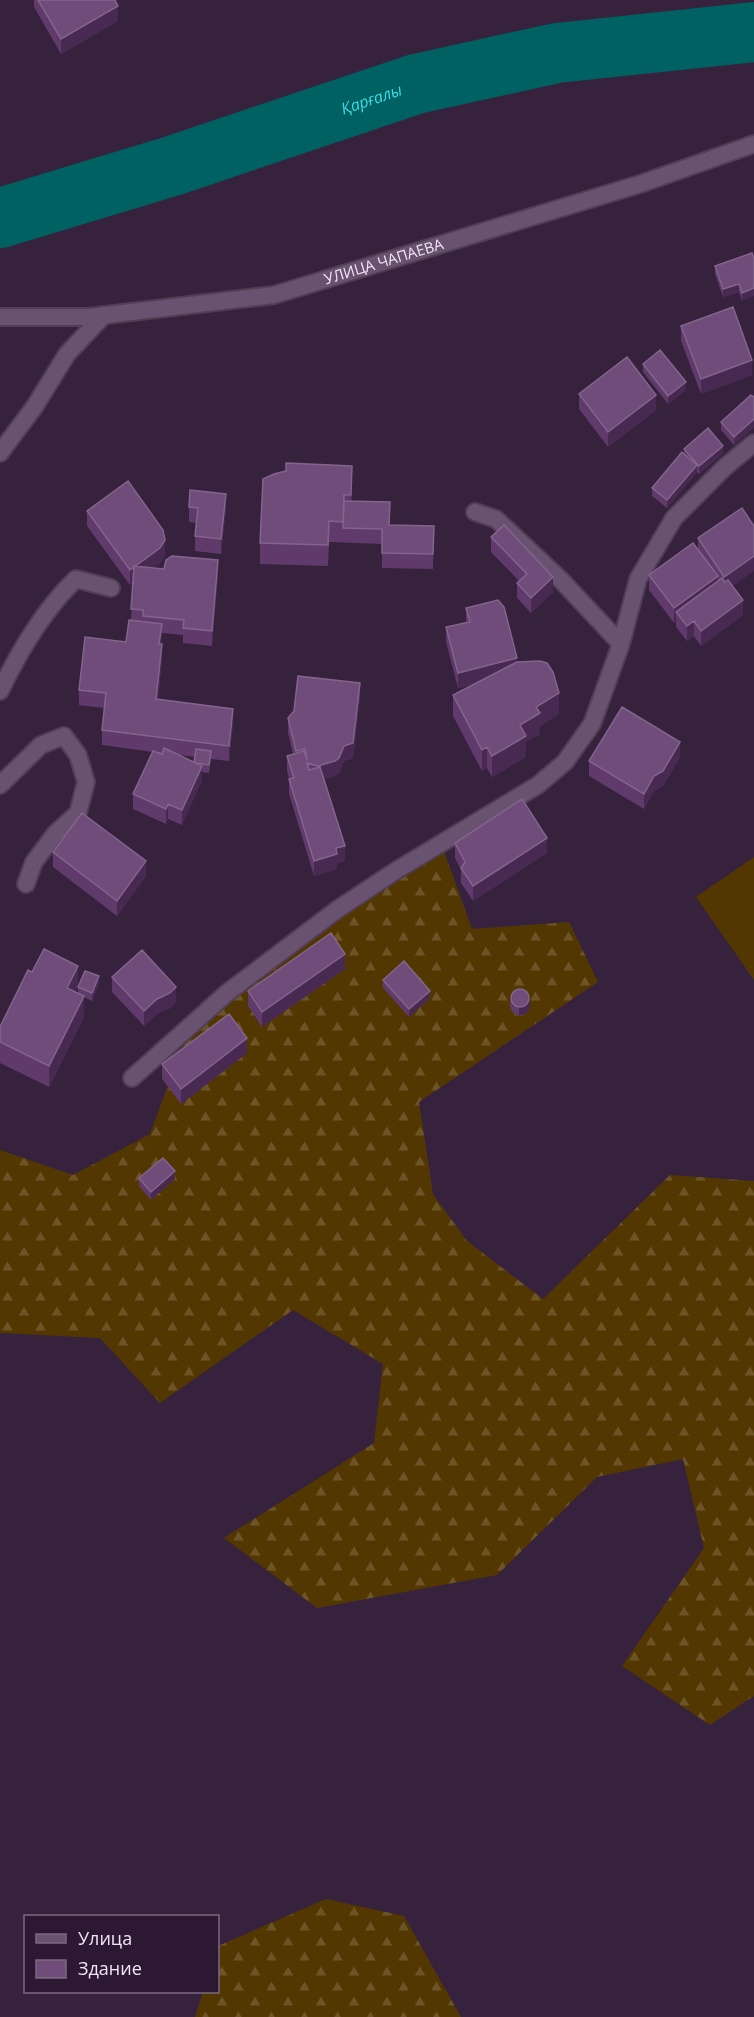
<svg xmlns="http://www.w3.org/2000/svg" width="754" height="2017" font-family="'Open Sans',sans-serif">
  <defs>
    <pattern id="forest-firs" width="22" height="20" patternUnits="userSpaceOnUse" patternTransform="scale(1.5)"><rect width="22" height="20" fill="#533701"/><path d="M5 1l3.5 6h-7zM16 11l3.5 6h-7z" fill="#6c5427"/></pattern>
  </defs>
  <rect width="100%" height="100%" fill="#36223c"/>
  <path fill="url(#forest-firs)" d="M 441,843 L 472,929 L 569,922 L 598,982 L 419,1102 L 433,1194 L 467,1241 L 543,1299 L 670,1175 L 754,1181 L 754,1696 L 710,1725 L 622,1666 L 704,1548 L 683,1459 L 597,1477 L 497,1575 L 317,1608 L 224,1538 L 374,1443 L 383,1364 L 293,1310 L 160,1403 L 100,1338 L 0,1333 L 0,1150 L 73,1175 L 150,1134 L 190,1026 Z
    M 326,1899 L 404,1916 L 461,2017 L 195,2017 L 203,1992 L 218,1992 L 218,1946 Z"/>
  <path fill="#533701" d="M 754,857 L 754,980 L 696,897 Z"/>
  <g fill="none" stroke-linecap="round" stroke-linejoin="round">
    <path stroke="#006163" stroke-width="60" id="s1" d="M 0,218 L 172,166 L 416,84 L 557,53 L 754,32"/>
    <g stroke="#503e55" stroke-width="20">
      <path id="minor" d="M 0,453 L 35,406 L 67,354 L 104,315
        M 475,512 L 496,519 L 560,579 L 621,644
        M 0,691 C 19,652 45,608 76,579 L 111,588
        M 0,785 L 41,745 L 64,736 L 78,755 L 86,782 L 78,813 L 55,834 L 34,862 L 26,884
        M 132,1078 L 227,993 L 338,909 L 397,870 L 538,785 L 565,762 L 592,724 L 621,644 L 638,579 L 674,518 L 725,467 L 754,443"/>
    </g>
    <g stroke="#503e55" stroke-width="20">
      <g id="tertiary">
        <path id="s2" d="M 0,317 L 89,317 L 274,295 L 640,184 L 754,144"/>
      </g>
    </g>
    <use href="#minor" stroke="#68526f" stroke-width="16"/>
    <use href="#tertiary" stroke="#68526f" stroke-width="16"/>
  </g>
  <path fill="#5f3a6a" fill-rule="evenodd" d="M 34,0 L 115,0 L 118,21 L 61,54 L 34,7 Z
    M 754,259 L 742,301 L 739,292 L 723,297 L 715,274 L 715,266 Z
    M 681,326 L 752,375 L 701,394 L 681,341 Z
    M 643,364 L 686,390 L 668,404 L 643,372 Z
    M 579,394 L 656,410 L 608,447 L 579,409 Z
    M 754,397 L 754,427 L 734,445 L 721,430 L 721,422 Z
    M 684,449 L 723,453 L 699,474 L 697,472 L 667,508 L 652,496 L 652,488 L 684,454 Z
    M 352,487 L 352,501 L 389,525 L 434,526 L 433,569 L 382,568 L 382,544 L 329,542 L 328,566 L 260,564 L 260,543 Z
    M 189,507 L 226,509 L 221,554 L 195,551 L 195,536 L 197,523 L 189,522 Z
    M 87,511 L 165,555 L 160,563 L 152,568 L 218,575 L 212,646 L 183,643 L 183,635 L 162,633 L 161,644 L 162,659 L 158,699 L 233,723 L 229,761 L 211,759 L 209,773 L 202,772 L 202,780 L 182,825 L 168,819 L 166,824 L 133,809 L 133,794 L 153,752 L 102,745 L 102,730 L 104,708 L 79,705 L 79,690 L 126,642 L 131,620 L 133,582 L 130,585 L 87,526 ZM 179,755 L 195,757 L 194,762 Z
    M 491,537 L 553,592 L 531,613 L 517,598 L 517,583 L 519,581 L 491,552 Z
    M 698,538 L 732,586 L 743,615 L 701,646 L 694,636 L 687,641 L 676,627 L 676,622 L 674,623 L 649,590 L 649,575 L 698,548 Z
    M 466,608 L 517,662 L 559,714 L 540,726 L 540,734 L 526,742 L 526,757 L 492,777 L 487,768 L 482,771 L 453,716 L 453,695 L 474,684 L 458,688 L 446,642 L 446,627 L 466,622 Z
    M 360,698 L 353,758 L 344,761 L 339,773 L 335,776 L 324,779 L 345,861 L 337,863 L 337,869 L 314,876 L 289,794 L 289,779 L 287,771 L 287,756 L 293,754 L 288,733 L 288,718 Z
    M 680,757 L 663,786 L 654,791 L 644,809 L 589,776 L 589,761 Z
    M 455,843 L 547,853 L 473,901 L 461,883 L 461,870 L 455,858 Z
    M 53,852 L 146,876 L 117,916 L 53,867 Z
    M 345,969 L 262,1027 L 248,1006 L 248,991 Z
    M 112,977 L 176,1002 L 170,1008 L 157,1014 L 144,1026 L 112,992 Z
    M 383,980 L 430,998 L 409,1017 L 383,988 Z
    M 99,984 L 92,1001 L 84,997 L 84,1017 L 49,1087 L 0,1063 L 0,1027 L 75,992 L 78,993 L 78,987 Z
    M 510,1000 L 530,1007 L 527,1013 L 519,1016 L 513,1013 L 510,1007 Z
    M 247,1053 L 181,1104 L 162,1079 L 162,1064 Z
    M 139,1178 L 175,1179 L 151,1200 L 139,1186 Z"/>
  <path fill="#482952" d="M 118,6 L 118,21 L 61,54 L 61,39 Z
    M 739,284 L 739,292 L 723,297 L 723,289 Z
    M 754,288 L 754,296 L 742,301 L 742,293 Z
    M 752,360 L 752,375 L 701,394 L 701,379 Z
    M 686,382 L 686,390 L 668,404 L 668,396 Z
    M 656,395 L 656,410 L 608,447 L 608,432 Z
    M 754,419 L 754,427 L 734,445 L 734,437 Z
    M 723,446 L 723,453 L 699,474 L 699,466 Z
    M 697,465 L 697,472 L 667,508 L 667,500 Z
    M 352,466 L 352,487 L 351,516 L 351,495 Z
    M 226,494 L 226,509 L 221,554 L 221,539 Z
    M 165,540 L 165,555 L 160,563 L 130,585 L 130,570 Z
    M 754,556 L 754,571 L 724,592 L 724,577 Z
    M 218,560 L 218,575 L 212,646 L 212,631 Z
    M 718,576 L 718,591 L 676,612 L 676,622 L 674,623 L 674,608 Z
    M 553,577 L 553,592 L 531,613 L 531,598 Z
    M 743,600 L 743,615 L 701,646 L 701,631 Z
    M 694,621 L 694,636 L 687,641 L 687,626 Z
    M 162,624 L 162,639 L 159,659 L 159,644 Z
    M 162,644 L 162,659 L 156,714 L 156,699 Z
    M 517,658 L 517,673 L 458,688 L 458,673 Z
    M 360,683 L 360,698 L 353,758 L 344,761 L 339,773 L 335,776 L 318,781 L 318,766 Z
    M 559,693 L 559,714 L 540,726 L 540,734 L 526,742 L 526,757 L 492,777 L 492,756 L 536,707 Z
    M 233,709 L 233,723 L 229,761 L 229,746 Z
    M 680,742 L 680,757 L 663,786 L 654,791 L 644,809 L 644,794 L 654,776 Z
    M 487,747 L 487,768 L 482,771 L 482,750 Z
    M 305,749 L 305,764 L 296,766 L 296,751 Z
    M 202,766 L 202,780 L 182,825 L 182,810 Z
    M 168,804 L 168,819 L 166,824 L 166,809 Z
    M 547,838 L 547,853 L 473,901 L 473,886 Z
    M 345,846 L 345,861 L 337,863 L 337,869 L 314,876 L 314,861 L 336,848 Z
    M 146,861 L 146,876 L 117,916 L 117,901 Z
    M 345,954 L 345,969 L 262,1027 L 262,1012 Z
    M 78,966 L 78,987 L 67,1009 L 67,988 Z
    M 99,976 L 99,984 L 92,1001 L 92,993 Z
    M 176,987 L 176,1002 L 170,1008 L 157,1014 L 144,1026 L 144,1011 L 157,999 Z
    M 430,991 L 430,998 L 409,1017 L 409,1009 Z
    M 84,996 L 84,1017 L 49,1087 L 49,1066 Z
    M 530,1000 L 530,1007 L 527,1013 L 519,1016 L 519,1008 Z
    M 247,1038 L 247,1053 L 181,1104 L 181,1089 Z
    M 175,1171 L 175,1179 L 151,1200 L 151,1192 Z"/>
  <path fill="#6f4c79" stroke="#83648d" stroke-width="1.5" d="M 38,0 L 115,0 L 118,6 L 61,39 Z
    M 752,253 L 754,259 L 754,288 L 742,293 L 739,284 L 723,289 L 715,266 Z
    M 733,307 L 752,360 L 701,379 L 681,326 Z
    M 660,350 L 686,382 L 668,396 L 643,364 Z
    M 627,357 L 656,395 L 608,432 L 579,394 Z
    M 751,395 L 754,397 L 754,419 L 734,437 L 721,422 Z
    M 708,428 L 723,446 L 699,466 L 684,449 Z
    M 682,452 L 697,465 L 667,500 L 652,488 Z
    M 286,463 L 352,466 L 351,495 L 344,495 L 343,522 L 329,521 L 328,545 L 260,543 L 263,479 L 274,474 L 286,471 Z
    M 128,481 L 163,530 L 165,540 L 160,548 L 130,570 L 87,511 Z
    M 190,490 L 226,494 L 221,539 L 195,536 L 198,508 L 189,507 Z
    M 344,501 L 390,502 L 389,525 L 434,526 L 433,554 L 382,553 L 382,529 L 343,528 Z
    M 742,508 L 754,526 L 754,556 L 724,577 L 698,538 Z
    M 504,525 L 553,577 L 531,598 L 517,583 L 527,574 L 491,537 Z
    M 693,543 L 718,576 L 674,608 L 649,575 Z
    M 172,556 L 218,560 L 212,631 L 183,628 L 184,620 L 143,616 L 143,610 L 131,609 L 134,566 L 164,569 L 166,560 Z
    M 722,578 L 725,582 L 728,580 L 743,600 L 701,631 L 694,621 L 687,626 L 676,612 Z
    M 498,600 L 504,607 L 517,658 L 458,673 L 446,627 L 470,622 L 466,608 Z
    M 129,620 L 162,624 L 159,644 L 162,644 L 156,699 L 233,709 L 229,746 L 102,730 L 106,693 L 79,690 L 85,637 L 126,642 Z
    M 540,661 L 547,663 L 553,672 L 559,693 L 536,707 L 540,713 L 520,725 L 526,736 L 492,756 L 487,747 L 482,750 L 453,695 L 517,662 Z
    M 298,676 L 360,683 L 353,743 L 344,746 L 339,758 L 335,761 L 318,766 L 307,763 L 309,770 L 320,767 L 345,846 L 336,848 L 337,854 L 314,861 L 289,779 L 294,778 L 287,756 L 304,751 L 307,760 L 305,749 L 296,751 L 288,718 L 294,711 Z
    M 622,707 L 680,742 L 663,771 L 654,776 L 644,794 L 589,761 Z
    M 164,748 L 202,766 L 182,810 L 168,804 L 166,809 L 133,794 L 153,751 L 162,754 Z
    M 196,749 L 211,751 L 209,765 L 197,763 L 194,762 Z
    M 522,799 L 547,838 L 473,886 L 461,868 L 465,862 L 455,843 Z
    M 82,813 L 146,861 L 117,901 L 53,852 Z
    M 331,933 L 345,954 L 262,1012 L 248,991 Z
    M 44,949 L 78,966 L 67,988 L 84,996 L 49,1066 L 0,1042 L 0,1027 L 28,970 L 32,972 Z
    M 142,950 L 176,987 L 170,993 L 157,999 L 144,1011 L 112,977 Z
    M 404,961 L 430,991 L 409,1009 L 383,980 Z
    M 85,971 L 99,976 L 92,993 L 78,987 Z
    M511 998a9 9 0 1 1 18 0a9 9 0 1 1-18 0Z
    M 229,1014 L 247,1038 L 181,1089 L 162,1064 Z
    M 163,1158 L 175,1171 L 151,1192 L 139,1178 Z"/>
  <g text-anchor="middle" stroke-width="4.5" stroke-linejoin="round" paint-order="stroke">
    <g font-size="15" fill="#f1e4f5" stroke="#2c1832">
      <text dy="5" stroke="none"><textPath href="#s2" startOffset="390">УЛИЦА ЧАПАЕВА</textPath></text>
    </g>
    <g font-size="16" font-style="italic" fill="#3ddadf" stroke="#2c1832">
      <text dy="6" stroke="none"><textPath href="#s1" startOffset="390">Қарғалы</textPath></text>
    </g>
  </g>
  <rect x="24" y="1915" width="195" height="78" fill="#2c1832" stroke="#7b6a80" stroke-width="1.5"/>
  <rect x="36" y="1934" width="30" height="9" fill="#68526f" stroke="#7b6a80" stroke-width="1.5"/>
  <text x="78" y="1945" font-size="18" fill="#f1e4f5">Улица</text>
  <rect x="36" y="1960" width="30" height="18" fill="#6f4c79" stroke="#7b6a80" stroke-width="1.5"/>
  <text x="78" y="1975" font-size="18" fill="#f1e4f5">Здание</text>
</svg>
